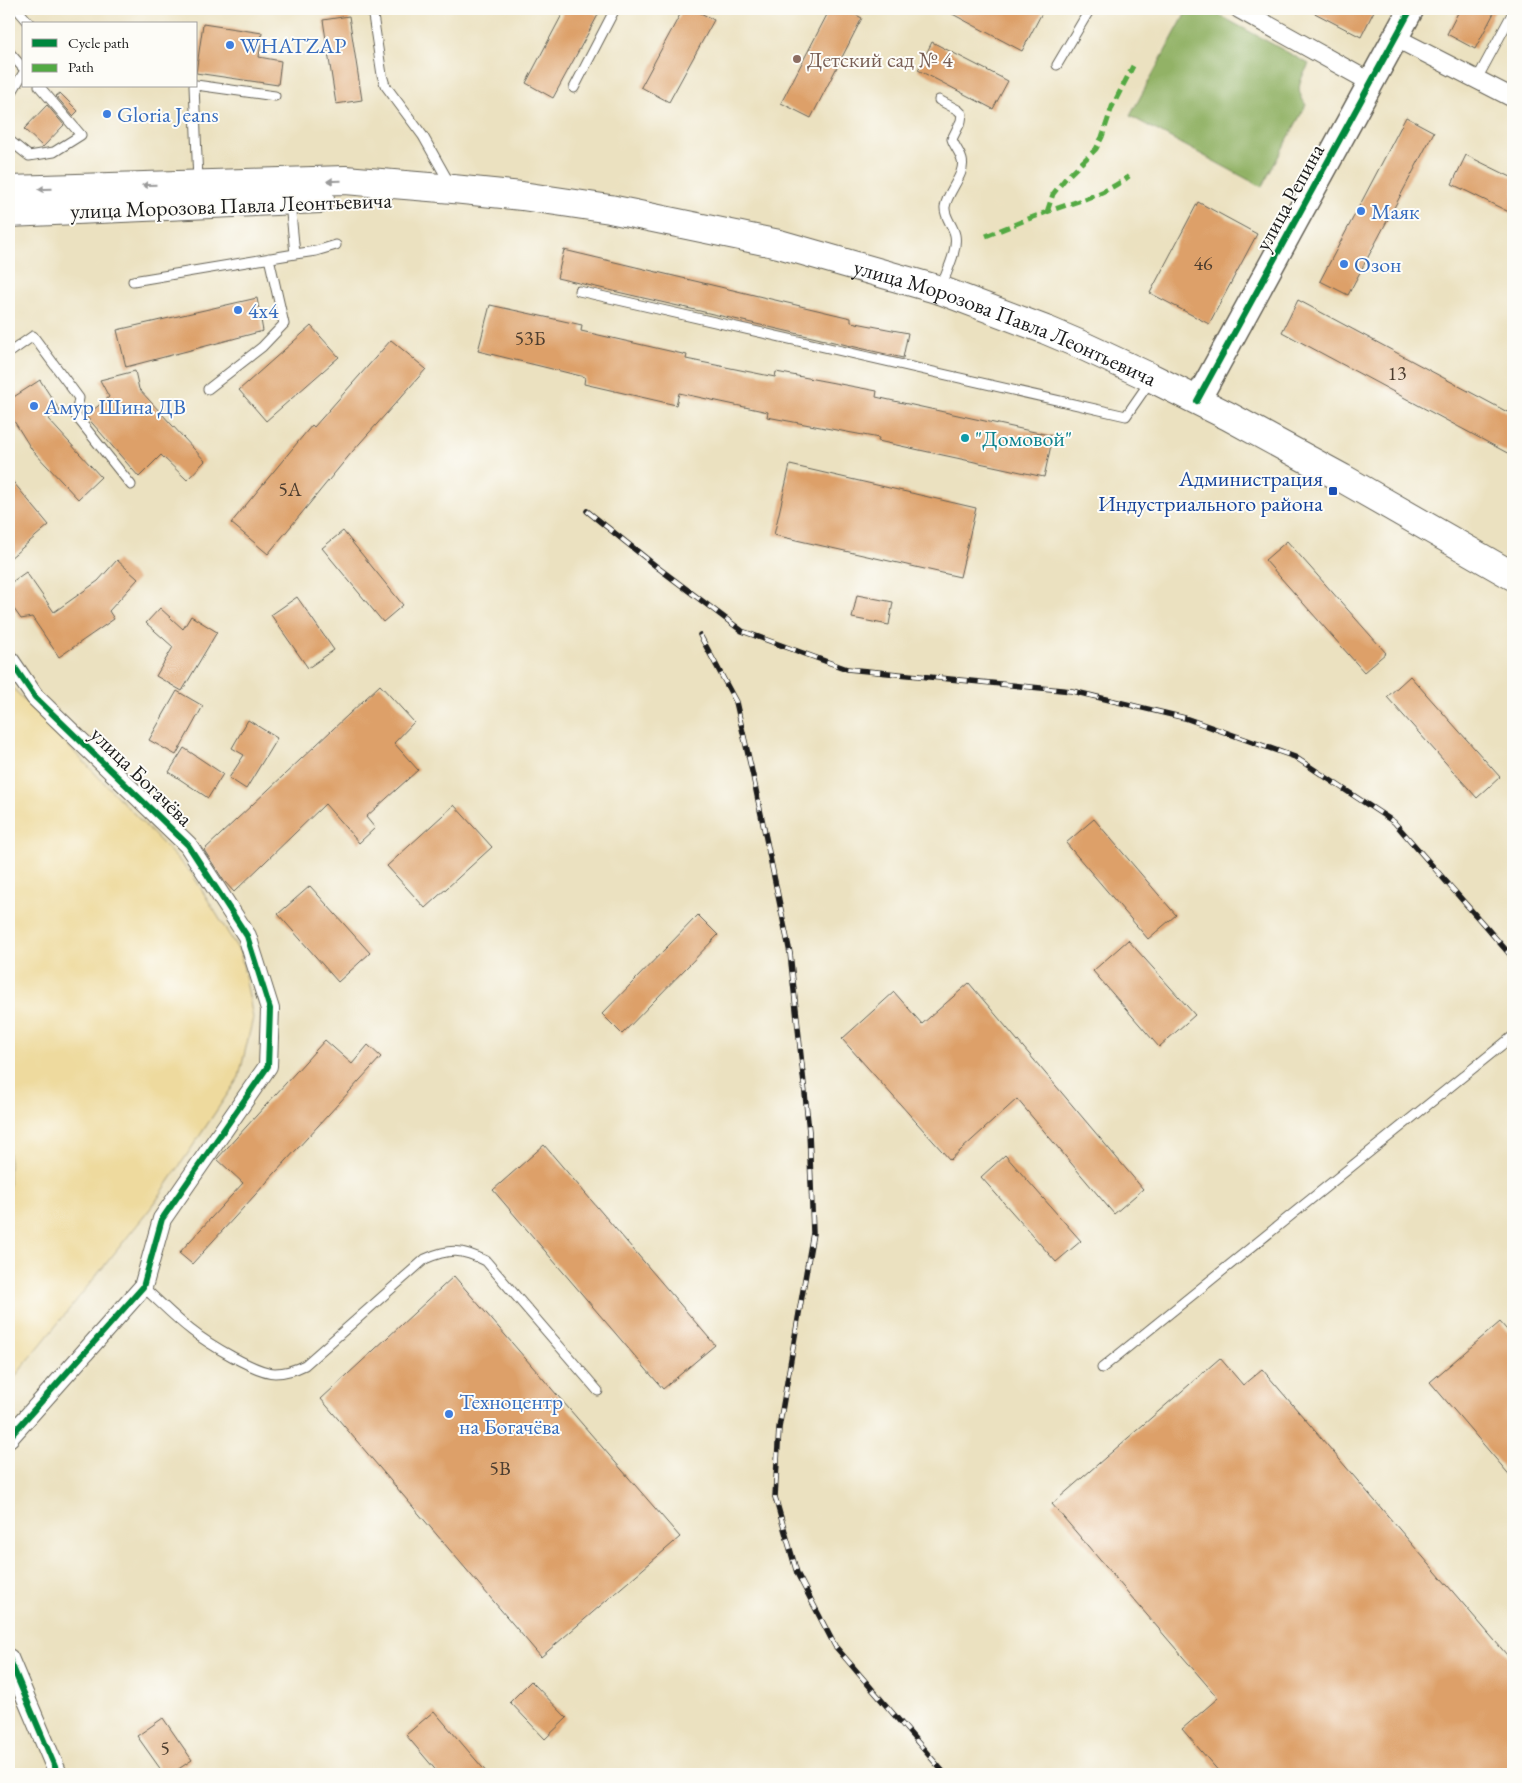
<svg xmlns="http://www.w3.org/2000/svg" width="1522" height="1783" font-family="'EB Garamond',serif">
  <rect width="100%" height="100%" fill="#fdfcf7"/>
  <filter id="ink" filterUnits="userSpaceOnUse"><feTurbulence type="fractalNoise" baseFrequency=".02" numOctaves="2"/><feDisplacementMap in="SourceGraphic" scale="10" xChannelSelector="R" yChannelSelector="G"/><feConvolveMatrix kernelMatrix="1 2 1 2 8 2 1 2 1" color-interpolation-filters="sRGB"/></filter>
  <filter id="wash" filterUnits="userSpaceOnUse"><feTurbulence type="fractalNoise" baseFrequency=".0096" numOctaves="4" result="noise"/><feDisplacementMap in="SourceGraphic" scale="20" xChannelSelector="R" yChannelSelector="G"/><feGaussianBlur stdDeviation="1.12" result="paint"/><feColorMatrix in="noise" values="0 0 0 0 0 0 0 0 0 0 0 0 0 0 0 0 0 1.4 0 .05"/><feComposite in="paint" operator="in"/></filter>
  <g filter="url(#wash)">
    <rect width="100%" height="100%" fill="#ebe1c0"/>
    <path fill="#92b266" stroke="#576741" d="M 1188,9 L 1208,9 L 1309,64 C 1300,82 1294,87 1306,105 L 1262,187 L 1130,116 Z"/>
    <path fill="#eeda9e" stroke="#857b5d" d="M 9,684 L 192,874 L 241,954 L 253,1018 L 239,1077 L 154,1204 L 9,1384 Z"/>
    <g id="blocks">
      <path fill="#dda069" d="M 565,9 L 586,9 L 598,15 L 553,98 L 526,83 Z
        M 683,9 L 693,9 L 714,20 L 669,102 L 641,87 Z
        M 830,9 L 844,9 L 862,18 L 811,118 L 781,103 Z
        M 943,9 L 1044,9 L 1022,51 Z
        M 1307,9 L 1375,9 L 1361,37 Z
        M 1460,9 L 1496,9 L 1475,49 L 1447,34 Z
        M 349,16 L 362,100 L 336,104 L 323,20 Z
        M 203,24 L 262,33 L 259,57 L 281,61 L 278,85 L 196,73 Z
        M 932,42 L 1008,81 L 993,109 L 918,70 Z
        M 60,93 L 78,111 L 73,116 L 56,96 Z
        M 47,105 L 64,125 L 43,147 L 24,129 Z
        M 1406,117 L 1434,132 L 1348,295 L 1320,281 Z
        M 1466,155 L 1513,178 L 1513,214 L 1452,184 Z
        M 1198,202 L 1257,234 L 1209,324 L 1150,293 Z
        M 564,250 L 851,318 L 851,322 L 908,333 L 903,358 L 557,278 Z
        M 257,298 L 263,331 L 126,367 L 117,330 Z
        M 1298,300 L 1513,415 L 1513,456 L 1282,332 Z
        M 490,305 L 582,325 L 581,331 L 687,355 L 686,359 L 775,377 L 776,372 L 877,391 L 876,397 L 1053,436 L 1044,477 L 878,441 L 879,438 L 767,417 L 768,412 L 679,393 L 676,405 L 584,384 L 585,377 L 478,351 Z
        M 311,326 L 339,357 L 266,421 L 239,390 Z
        M 391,340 L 426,369 L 352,452 L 268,554 L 231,523 L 312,425 L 314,427 Z
        M 135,371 L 139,389 L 205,461 L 187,480 L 161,455 L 139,477 L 86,416 L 109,397 L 100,380 Z
        M 40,380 L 60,411 L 48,419 L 101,477 L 78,499 L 32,450 L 9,413 L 9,400 Z
        M 790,465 L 976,508 L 960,577 L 774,535 Z
        M 9,477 L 49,525 L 9,559 Z
        M 343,531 L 403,605 L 383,622 L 322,548 Z
        M 1287,541 L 1386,653 L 1364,672 L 1265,560 Z
        M 117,560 L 138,579 L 109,611 L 114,619 L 59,657 L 32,617 L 21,619 L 9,602 L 9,584 L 26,572 L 54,612 L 98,581 Z
        M 857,595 L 893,602 L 889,625 L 852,618 Z
        M 297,597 L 334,650 L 308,668 L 271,615 Z
        M 160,608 L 183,629 L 191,616 L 217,632 L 182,691 L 156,676 L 173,647 L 146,623 Z
        M 1410,676 L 1500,777 L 1477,798 L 1387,697 Z
        M 380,685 L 414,722 L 394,743 L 418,770 L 366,817 L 375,828 L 359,843 L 325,804 L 234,892 L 224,881 L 204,850 Z
        M 177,691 L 203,706 L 176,755 L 149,740 Z
        M 248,720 L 277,738 L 246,789 L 229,778 L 244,755 L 232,748 Z
        M 184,748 L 223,774 L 208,798 L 169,772 Z
        M 454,805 L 492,847 L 425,908 L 387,866 Z
        M 1094,819 L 1176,915 L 1148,939 L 1066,843 Z
        M 310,886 L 370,953 L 338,982 L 278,914 Z
        M 698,915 L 718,935 L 622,1034 L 602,1014 Z
        M 1128,940 L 1195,1015 L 1159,1047 L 1093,971 Z
        M 969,983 L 1143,1189 L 1114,1214 L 1017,1099 L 950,1160 L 842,1039 L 894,992 L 922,1024 Z
        M 325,1040 L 352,1064 L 368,1045 L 381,1057 L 192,1264 L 179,1253 L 243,1183 L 217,1159 Z
        M 544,1145 L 715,1345 L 663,1389 L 493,1190 Z
        M 1005,1155 L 1081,1241 L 1056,1262 L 981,1177 Z
        M 454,1276 L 680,1537 L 541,1657 L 321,1399 Z
        M 1500,1322 L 1513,1337 L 1513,1479 L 1430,1382 Z
        M 1220,1358 L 1243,1385 L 1262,1369 L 1513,1662 L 1513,1774 L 1221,1774 L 1182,1729 L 1218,1698 L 1052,1504 Z
        M 531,1681 L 567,1718 L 545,1739 L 510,1702 Z
        M 434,1711 L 488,1774 L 439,1774 L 406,1735 Z
        M 163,1718 L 192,1760 L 171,1774 L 164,1774 L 137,1736 Z"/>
    </g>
  </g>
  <g filter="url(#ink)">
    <use href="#blocks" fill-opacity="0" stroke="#646155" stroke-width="1"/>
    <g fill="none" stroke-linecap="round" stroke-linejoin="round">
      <g stroke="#646155" stroke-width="11">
        <path id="lane" d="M 17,9 L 30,24
          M 372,9 L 382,75 L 385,85 L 423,136 L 450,184
          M 9,52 L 24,69
          M 1057,65 L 1090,9
          M 1477,79 L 1512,14
          M 196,85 L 275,96
          M 194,86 L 198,181
          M 574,88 L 615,9
          M 9,97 L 24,72
          M 939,100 L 958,110 L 962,114 L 961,121 L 952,139 C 954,146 960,152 962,160 C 966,174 947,192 945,207 C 944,217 953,225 955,235 C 958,251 946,272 941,288
          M 9,140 L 29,156 L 54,152 L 81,135 L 39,86
          M 295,254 L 316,251 L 336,245
          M 133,281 L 295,254 L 290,203
          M 579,291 L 1126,416 L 1151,380
          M 9,353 L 33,336 L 79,398 L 76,416 L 131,485
          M 208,389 L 262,347 L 284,324 L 269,258
          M 143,1287 C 159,1301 174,1317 191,1330 C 207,1343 256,1373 275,1373 C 286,1373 295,1370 305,1365 L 425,1259 C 450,1248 462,1249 486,1261 L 598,1391
          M 1102,1368 L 1513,1036"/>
      </g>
      <g stroke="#646155" stroke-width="20">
        <path id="street" d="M 1239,9 L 1372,83
          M 1396,38 L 1513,98
          M 9,659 L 35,697 L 188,845 L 247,936 L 270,1009 L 268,1066 L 162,1219 L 143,1287 L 9,1438
          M 9,1658 L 58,1774"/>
      </g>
      <g stroke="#646155" stroke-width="28">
        <path id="secondary" d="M 1197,401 L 1411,9"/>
      </g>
      <g stroke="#646155" stroke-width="30">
        <g id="primary">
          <path id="s1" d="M 9,190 L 345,180 L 453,189 L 522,196 L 610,209 L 779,244 L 940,290 L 1046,330 L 1079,344 L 1152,378 L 1228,416 L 1342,478 L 1513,576"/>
          <path d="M 9,213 L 320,199"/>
        </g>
      </g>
      <use href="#lane" stroke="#fff" stroke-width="9"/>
      <use href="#street" stroke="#fff" stroke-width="18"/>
      <use href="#secondary" stroke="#fff" stroke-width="25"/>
      <use href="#primary" stroke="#fff" stroke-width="28"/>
      <g stroke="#1c1c1c" stroke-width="5.5">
        <path id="rail" d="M 587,511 L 657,567 L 742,631 L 847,669 L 1072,691 L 1185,718 L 1295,757 L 1394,822 L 1513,958
          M 700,635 L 736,702 L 753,776 L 790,953 L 809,1131 L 813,1233 L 779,1428 L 775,1497 L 797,1573 L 835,1646 L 945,1774"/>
      </g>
      <use href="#rail" stroke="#fdfcf7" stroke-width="4" stroke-dasharray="11" stroke-linecap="butt"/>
      <path stroke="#52a943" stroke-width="5" stroke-dasharray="10 5" stroke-linecap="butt" d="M 1047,212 L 1053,194 L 1065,179 L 1096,149 L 1102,137 L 1112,107 L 1133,66
        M 986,236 C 1006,228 1027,219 1047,212 C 1076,201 1105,195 1129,176"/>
      <g stroke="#fdfcf7" stroke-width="9">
        <path id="cycleway" d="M 1197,401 L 1411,9
          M 9,659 L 35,697 L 188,845 L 247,936 L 270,1009 L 268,1066 L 162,1219 L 143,1287 L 9,1438
          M 9,1658 L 58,1774"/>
      </g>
      <use href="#cycleway" stroke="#00873e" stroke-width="6"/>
    </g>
    <defs><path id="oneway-solid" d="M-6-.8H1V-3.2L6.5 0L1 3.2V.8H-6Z" transform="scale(1.25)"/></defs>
    <g fill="#999">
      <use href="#oneway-solid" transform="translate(334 181) rotate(179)"/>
      <use href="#oneway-solid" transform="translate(149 185) rotate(178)"/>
      <use href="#oneway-solid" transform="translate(45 189) rotate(178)"/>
    </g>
  </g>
  <g fill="#3f7fe0" stroke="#fdfcf7" stroke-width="2">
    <circle cx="230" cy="45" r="5"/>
    <circle cx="107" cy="114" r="5"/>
    <circle cx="1361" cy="211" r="5"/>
    <circle cx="1344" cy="264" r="5"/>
    <circle cx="238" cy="310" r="5"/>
    <circle cx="34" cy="406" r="5"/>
    <circle cx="449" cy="1414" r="5"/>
  </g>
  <circle fill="#8d6e63" stroke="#fdfcf7" stroke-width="2" cx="797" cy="59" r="5"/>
  <circle fill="#0f9aa8" stroke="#fdfcf7" stroke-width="2" cx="965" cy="438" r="5"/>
  <rect fill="#1a4fb4" stroke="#fdfcf7" stroke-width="2" x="1328" y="486" width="10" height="10" rx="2.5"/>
  <g text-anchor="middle" stroke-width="4" stroke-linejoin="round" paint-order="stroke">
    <g font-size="20" fill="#4c3d2f">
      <text x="1203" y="270">46</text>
      <text x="530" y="345">53Б</text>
      <text x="1397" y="380">13</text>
      <text x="290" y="496">5А</text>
      <text x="500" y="1475">5В</text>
      <text x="165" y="1755">5</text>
    </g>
    <g font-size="22" fill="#366cbe" stroke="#fdfcf7" text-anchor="start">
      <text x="240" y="53">WHATZAP</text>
      <text x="117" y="122">Gloria Jeans</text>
      <text x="1371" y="219">Маяк</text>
      <text x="1354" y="272">Озон</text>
      <text x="248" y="318">4х4</text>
      <text x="44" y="414">Амур Шина ДВ</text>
      <text x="459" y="1409">Техноцентр<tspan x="459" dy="25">на Богачёва</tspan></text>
    </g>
    <g font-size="22" fill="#785e54" stroke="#fdfcf7" text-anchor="start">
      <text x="807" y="67">Детский сад № 4</text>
    </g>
    <g font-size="22" fill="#1c1c1c" stroke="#fdfcf7">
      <text transform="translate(1289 197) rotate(-61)" y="8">улица Репина</text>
      <text transform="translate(231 205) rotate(-2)" y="8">улица Морозова Павла Леонтьевича</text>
      <text dy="8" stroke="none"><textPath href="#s1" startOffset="1015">улица Морозова Павла Леонтьевича</textPath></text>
      <text transform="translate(142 776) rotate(44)" y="8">улица Богачёва</text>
    </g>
    <g font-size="22" fill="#0d838f" stroke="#fdfcf7" text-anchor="start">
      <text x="975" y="446">"Домовой"</text>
    </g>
    <g font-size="22" fill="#164399" stroke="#fdfcf7" text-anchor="end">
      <text x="1323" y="486">Администрация<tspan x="1323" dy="25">Индустриального района</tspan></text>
    </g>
  </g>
  <rect width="1522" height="1783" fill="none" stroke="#fdfcf7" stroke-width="30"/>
  <rect x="22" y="22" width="175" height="65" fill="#fdfcf7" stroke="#a3a29f"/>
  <rect x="32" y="39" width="25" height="8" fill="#00873e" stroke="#a3a29f"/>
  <text x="68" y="48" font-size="15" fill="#1c1c1c">Cycle path</text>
  <rect x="32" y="64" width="25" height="8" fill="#52a943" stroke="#a3a29f"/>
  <text x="68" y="72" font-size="15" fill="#1c1c1c">Path</text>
</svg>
